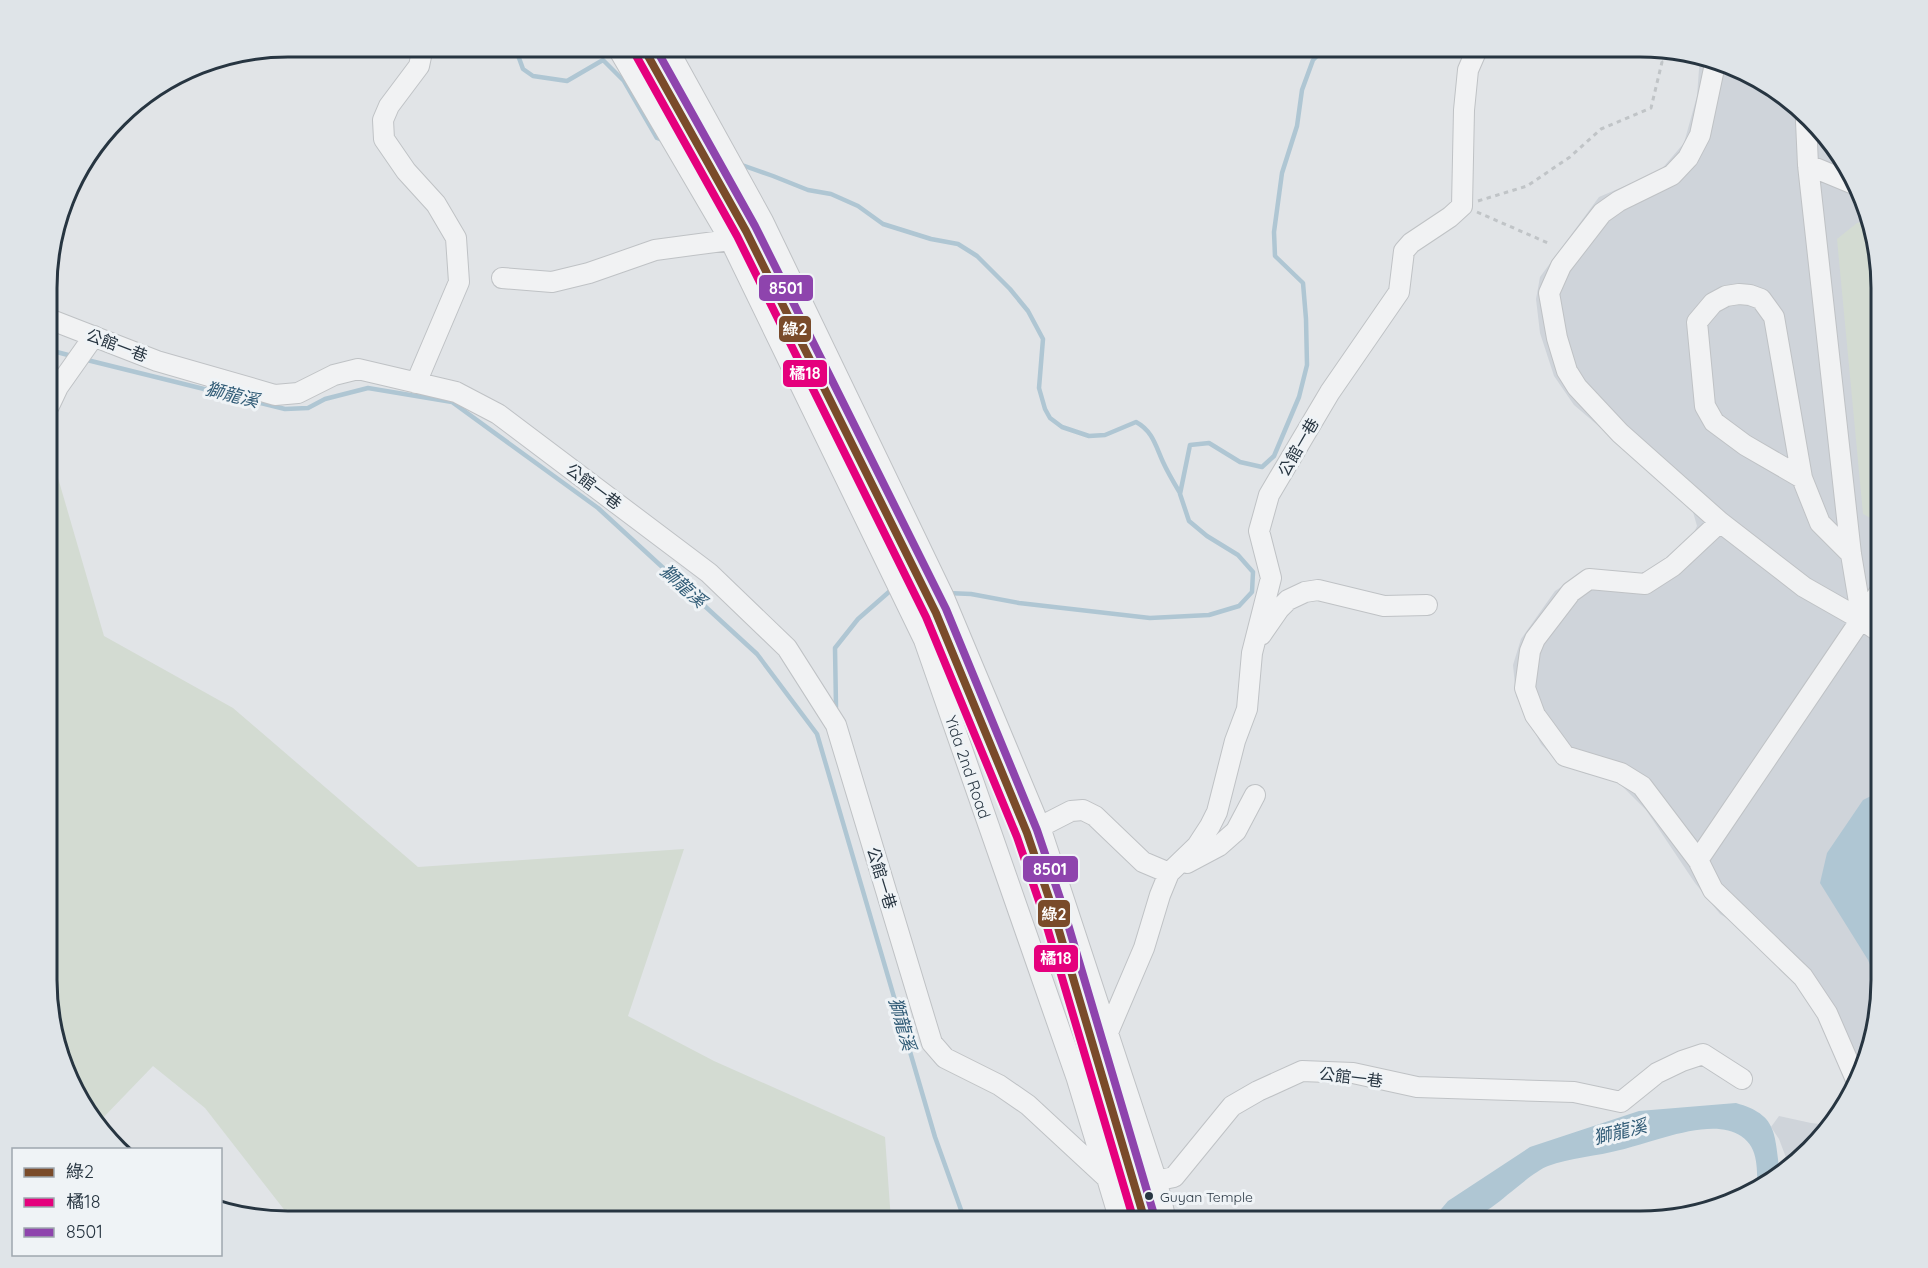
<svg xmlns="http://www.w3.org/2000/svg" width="1928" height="1268" font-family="Quicksand,'Noto Sans TC',sans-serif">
  <rect width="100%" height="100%" fill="#e1e4e7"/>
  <path fill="#cfd4da" d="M 1700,56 L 1717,59 L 1775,87 L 1849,167 L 1881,272 L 1881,996 L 1869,1058 L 1858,1080 L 1805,983 L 1765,942 L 1720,914 L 1695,883 L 1646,810 L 1617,781 L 1587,774 L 1560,764 L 1541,744 L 1516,696 L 1513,665 L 1521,639 L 1555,591 L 1575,578 L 1653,572 L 1689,543 L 1697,526 L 1691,505 L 1574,405 L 1554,376 L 1540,333 L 1536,299 L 1540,277 L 1599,197 L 1660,171 L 1684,143 L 1697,96 Z
    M 1779,1116 L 1811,1123 L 1829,1125 L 1788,1163 L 1779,1139 L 1771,1127 Z"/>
  <path fill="#d3dbd2" d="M 1866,221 L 1881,272 L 1881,522 L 1878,522 L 1863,514 L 1837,239 L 1857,223 Z
    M 49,447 L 104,636 L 233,708 L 418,867 L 684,849 L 628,1016 L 714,1061 L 885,1137 L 891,1221 L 293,1221 L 205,1108 L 153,1066 L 99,1122 L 79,1101 L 49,1011 Z"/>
  <path fill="#afc6d3" d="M 1881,791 L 1881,991 L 1868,960 L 1820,883 L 1827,853 L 1863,800 Z
    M 1736,1103 C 1778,1115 1774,1133 1780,1172 L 1761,1189 L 1758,1190 C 1756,1170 1760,1149 1741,1136 C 1712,1116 1652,1143 1620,1150 C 1598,1156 1569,1158 1548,1166 C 1534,1171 1506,1197 1492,1207 C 1485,1212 1476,1215 1469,1221 L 1431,1221 L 1448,1201 L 1530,1147 L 1639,1111 Z"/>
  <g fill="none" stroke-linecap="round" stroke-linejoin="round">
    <path stroke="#afc6d3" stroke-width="4.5" d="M 515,47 L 523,69 L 533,76 L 567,81 L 603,60 L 624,81 L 657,138 L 665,141
      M 739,164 L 773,176 L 808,190 L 831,194 L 858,206 L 883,224 L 931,239 L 958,244 L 977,256 L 1010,289 L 1028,311 L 1043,339 L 1039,388 L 1045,409 L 1050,418 L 1062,427 L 1089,436 L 1105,435 L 1136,422 C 1153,431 1156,447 1163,462 C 1168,473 1174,483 1180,493
      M 49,350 L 72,356
      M 83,359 L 285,409 L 308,408 L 325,399 L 368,388 L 452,402 L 598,508 L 757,654 L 817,734 L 935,1137 L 965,1221
      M 947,593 L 971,594 L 1019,603 L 1150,618 L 1209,615 L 1239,606 L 1252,592 L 1253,572 L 1238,555 L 1207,536 L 1189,521 L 1180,494 L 1190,445 L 1209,443 L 1240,462 L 1262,467 L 1274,456 L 1299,397 L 1307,365 L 1306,319 L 1303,283 L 1275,256 L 1274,232 L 1282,173 L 1297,126 L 1302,90 L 1313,60 L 1326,47
      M 833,712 L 836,707 L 835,648 L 858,619 L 890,591 L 894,591"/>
    <g stroke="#bfc2c5" stroke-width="22">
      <path id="minor" d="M 617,47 L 730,240 L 924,640 L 1077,1079 L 1120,1221
        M 643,47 L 746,231 L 936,613 L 1027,833 L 1052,907 L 1145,1221
        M 667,47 L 763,221 L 943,595 L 1040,827 L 1157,1182 L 1166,1221
        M 1716,59 L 1700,135 L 1688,158 L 1672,175 L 1619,201 L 1602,213 L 1561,266 L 1549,293 L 1557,338 L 1567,371 L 1577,387 L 1620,433 L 1720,522
        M 1806,121 L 1808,165 L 1851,554 L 1862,620 L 1881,633
        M 1808,165 L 1854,184
        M 502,278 L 552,282 L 589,273 L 655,250 L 730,240 L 740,235
        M 49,319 L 157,361 L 275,395 L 298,393 L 334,375 L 358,369 L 456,392 L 498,414 L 709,573 L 787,648 L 836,725 L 932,1043 L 945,1058 L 999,1085 L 1028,1105 L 1109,1180 L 1135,1185 L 1174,1177 L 1232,1106 L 1258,1091 L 1302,1071 L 1353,1073 L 1417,1087 L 1574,1092 L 1621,1102 L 1657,1073 L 1682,1061 L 1703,1054 L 1742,1079
        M 416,383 L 459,282 L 456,238 L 436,204 L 406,171 L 384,139 L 383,120 L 389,106 L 419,66 L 423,47
        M 49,406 L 58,387 L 94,336
        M 1802,478 L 1774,317 L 1761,299 L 1750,295 L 1739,294 L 1726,296 L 1713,303 L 1697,322 L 1705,406 L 1714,422 L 1745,445 L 1802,478 L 1820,523 L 1851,554
        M 1261,635 L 1279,609 L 1288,600 L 1305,592 L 1318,590 L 1384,606 L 1427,605
        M 1030,832 L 1071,811 L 1083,810 L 1095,816 L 1143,862 L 1169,873 L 1160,895 L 1144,948 L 1106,1037
        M 1698,860 L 1881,590
        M 1187,863 L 1219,846 L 1236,831 L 1255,795
        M 1169,873 L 1197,846 L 1210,826 L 1217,812 L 1235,741 L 1247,709 L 1252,653 L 1271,578 L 1259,531 L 1269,495 L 1330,392 L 1399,292 L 1404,251 L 1411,243 L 1450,217 L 1462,206 L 1464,110 L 1468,70 L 1478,47
        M 1857,1082 L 1827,1013 L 1803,977 L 1713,890 L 1698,860 L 1642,786 L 1621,773 L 1565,756 L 1535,715 L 1525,688 L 1530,651 L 1535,639 L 1571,592 L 1589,579 L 1645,584 L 1673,566 L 1720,522 L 1804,587 L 1862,620"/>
    </g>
    <path stroke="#c0c4c7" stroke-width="3" stroke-dasharray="4.5 4.5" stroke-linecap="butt" d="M 1478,201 L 1527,186 L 1570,157 L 1601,129 L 1651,108 L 1662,62 L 1653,49
      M 1477,212 L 1548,243"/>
    <use href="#minor" stroke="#f1f2f3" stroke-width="20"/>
    <g stroke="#eff3f6" stroke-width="12">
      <path id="bus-1" d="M 643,47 L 746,231 L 936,613 L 1027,833 L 1052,907 L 1145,1221"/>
    </g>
    <g stroke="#eff3f6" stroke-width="12">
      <path id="bus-2" d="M 634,52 L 737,236 L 926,617 L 1017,837 L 1042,910 L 1134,1221"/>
    </g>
    <g stroke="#eff3f6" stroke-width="12">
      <path id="bus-3" d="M 655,47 L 755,226 L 946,609 L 1037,830 L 1062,904 L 1155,1218"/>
    </g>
    <use href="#bus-1" stroke="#7a4b2a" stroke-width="8"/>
    <use href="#bus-2" stroke="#e5007d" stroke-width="8"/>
    <use href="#bus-3" stroke="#8e44ad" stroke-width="8"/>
  </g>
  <circle fill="#273541" stroke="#eff3f6" stroke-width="2" cx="1149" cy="1196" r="5"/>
  <g text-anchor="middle" stroke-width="6" stroke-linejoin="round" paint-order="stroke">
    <g font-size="14" fill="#273541" stroke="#eff3f6" text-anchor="start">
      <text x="1160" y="1202">Guyan Temple</text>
    </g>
    <g font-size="16" fill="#273541" stroke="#eff3f6">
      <text transform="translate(117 345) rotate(21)" y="6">公館一巷</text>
      <text transform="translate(1298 447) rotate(-60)" y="6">公館一巷</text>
      <text transform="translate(594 486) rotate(37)" y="6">公館一巷</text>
      <text transform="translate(968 767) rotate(71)" y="6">Yida 2nd Road</text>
      <text transform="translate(882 878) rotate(73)" y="6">公館一巷</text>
      <text transform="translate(1351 1077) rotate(7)" y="6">公館一巷</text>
    </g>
    <g font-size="18" font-style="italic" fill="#305b76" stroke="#eff3f6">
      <text transform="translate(232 395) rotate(14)" y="6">獅龍溪</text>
      <text transform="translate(683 586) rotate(42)" y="6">獅龍溪</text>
      <text transform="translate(902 1024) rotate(74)" y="6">獅龍溪</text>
      <text transform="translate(1620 1132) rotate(-14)" y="6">獅龍溪</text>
    </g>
  </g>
  <path d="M0 0H1928V1268H0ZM288 57H1640A231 231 0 0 1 1871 288V980A231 231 0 0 1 1640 1211H288A231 231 0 0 1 57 980V288A231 231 0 0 1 288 57Z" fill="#dfe4e8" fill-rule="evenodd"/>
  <path fill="none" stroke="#273541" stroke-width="3" d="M288 57H1640A231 231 0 0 1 1871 288V980A231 231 0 0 1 1640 1211H288A231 231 0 0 1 57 980V288A231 231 0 0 1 288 57Z"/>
  <g stroke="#eff3f6" stroke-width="2">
    <rect x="758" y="274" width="56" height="28" rx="6" fill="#8e44ad"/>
    <rect x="778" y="315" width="34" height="28" rx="6" fill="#7a4b2a"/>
    <rect x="782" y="359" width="46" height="29" rx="6" fill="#e5007d"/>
    <rect x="1022" y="855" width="57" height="28" rx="6" fill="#8e44ad"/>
    <rect x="1037" y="899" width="34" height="29" rx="6" fill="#7a4b2a"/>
    <rect x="1033" y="944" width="46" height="29" rx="6" fill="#e5007d"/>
  </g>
  <g font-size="16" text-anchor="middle" font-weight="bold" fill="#fff">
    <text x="786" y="294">8501</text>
    <text x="795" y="335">綠2</text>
    <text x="805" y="379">橘18</text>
    <text x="1050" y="875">8501</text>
    <text x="1054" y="920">綠2</text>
    <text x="1056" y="964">橘18</text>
  </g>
  <rect x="12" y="1148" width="210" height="108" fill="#eff3f6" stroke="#9fa7ae" stroke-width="1.5"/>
  <rect x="24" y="1168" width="30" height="9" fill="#7a4b2a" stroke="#9fa7ae" stroke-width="1.5"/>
  <text x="66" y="1178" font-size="18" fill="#273541">綠2</text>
  <rect x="24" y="1198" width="30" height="9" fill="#e5007d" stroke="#9fa7ae" stroke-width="1.5"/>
  <text x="66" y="1208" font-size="18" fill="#273541">橘18</text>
  <rect x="24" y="1228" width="30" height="9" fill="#8e44ad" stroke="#9fa7ae" stroke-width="1.5"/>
  <text x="66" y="1238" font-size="18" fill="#273541">8501</text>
</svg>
